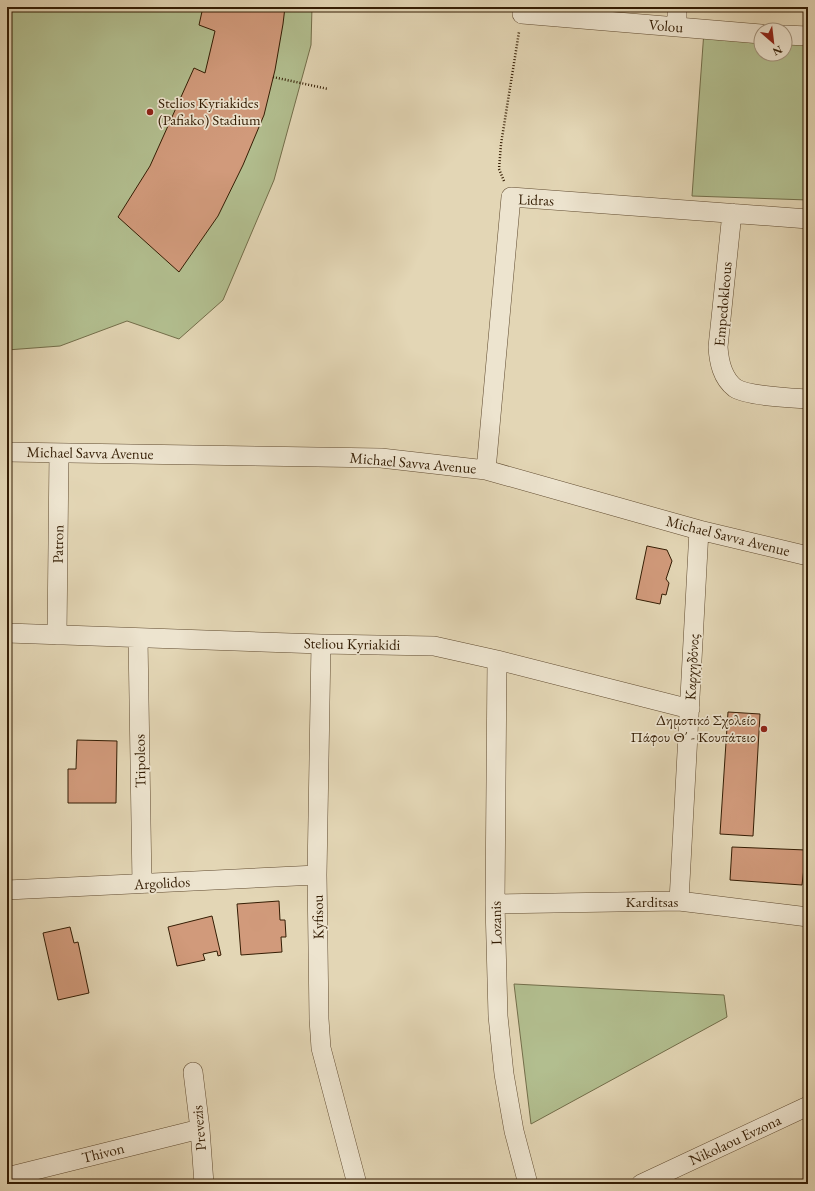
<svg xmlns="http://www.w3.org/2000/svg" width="815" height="1191" font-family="'EB Garamond',serif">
  <rect width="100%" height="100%" fill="#e3d6b5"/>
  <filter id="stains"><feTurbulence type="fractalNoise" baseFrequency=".005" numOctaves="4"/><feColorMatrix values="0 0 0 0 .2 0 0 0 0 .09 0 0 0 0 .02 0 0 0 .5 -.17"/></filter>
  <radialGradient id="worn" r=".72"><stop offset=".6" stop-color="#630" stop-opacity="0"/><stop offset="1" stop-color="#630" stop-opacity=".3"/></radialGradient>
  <path fill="#b2be8f" stroke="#736e4a" d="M 7,7 L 312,7 L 311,45 L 274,180 L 223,300 L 179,339 L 127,321 L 60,346 L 7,350 Z
    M 704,31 L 761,39 L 761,54 L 785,54 L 785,42 L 808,45 L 808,200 L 692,196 Z
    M 514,984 L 724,995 L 727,1017 L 531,1124 Z"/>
  <path fill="#d19a7b" stroke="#341d04" d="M 203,7 L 285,7 L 283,24 L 275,70 L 264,115 L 243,165 L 218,216 L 179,272 L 118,217 L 150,166 L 194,68 L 205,73 L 215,31 L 199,25 Z
    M 808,354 L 808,375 L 805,375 Z
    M 647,546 L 667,550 L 672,561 L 666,579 L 669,583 L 666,595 L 662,594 L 660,604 L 636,599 Z
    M 728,712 L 760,714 L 753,836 L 720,834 Z
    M 77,740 L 117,741 L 116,803 L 68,803 L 68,769 L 76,769 Z
    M 808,816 L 808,869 L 804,868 L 802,885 L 730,880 L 732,847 L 806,850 Z
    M 279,901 L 280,920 L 285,920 L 286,937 L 281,937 L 282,952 L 241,955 L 237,904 Z
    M 212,916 L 221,955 L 218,956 L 217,951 L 203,954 L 205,960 L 177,966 L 168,927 Z
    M 70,927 L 74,943 L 78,942 L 89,993 L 58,1000 L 43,933 Z"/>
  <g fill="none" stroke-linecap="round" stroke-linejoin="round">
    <g stroke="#604b30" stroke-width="20">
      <path id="minor" d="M 522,7 L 522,14 L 761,34
        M 677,7 L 677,27
        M 785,35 L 808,36
        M 732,213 L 718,347 C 719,362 722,378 735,388 C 747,396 792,398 808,399
        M 7,452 L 381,458 L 486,470 L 699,530 L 808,556
        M 486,470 L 511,197 L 808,219
        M 7,633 L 321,644 L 434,646 L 497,660 L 690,709
        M 57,635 L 59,453
        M 138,638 L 142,884
        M 321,644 L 317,875 L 319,1019 L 321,1048 L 357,1184
        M 497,660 L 495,904 L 498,1016 L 504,1074 L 514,1131 L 528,1184
        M 7,890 L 317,875
        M 679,901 L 699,530
        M 495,904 L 679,901 L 808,917
        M 193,1072 L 200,1129 L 204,1184
        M 7,1177 L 200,1129
        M 641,1184 L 808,1106"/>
    </g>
    <path stroke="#341d04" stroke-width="2.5" stroke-dasharray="1 2" stroke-linecap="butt" d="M 273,77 L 328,89
      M 504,181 L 499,169 L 501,144 L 519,32"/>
    <use href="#minor" stroke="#ede4cf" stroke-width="19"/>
  </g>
  <g fill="#8f2418" stroke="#ede4cf" stroke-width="1.5">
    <circle cx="150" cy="112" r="4"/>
    <circle cx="764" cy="729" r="4"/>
  </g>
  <g text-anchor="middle" stroke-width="3.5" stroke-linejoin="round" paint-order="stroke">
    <g font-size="15" fill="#341d04" stroke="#ede4cf">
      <text transform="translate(666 26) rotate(5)" y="5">Volou</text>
      <text transform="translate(536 200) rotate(2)" y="5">Lidras</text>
      <text transform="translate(723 304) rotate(-85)" y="5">Empedokleous</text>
      <text transform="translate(90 453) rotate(1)" y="5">Michael Savva Avenue</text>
      <text transform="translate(413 463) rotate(5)" y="5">Michael Savva Avenue</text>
      <text transform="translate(728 536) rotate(14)" y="5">Michael Savva Avenue</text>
      <text transform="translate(58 544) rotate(-89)" y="5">Patron</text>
      <text transform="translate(352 644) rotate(1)" y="5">Steliou Kyriakidi</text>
      <text transform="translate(692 667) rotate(-87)" y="5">Καρχηδόνος</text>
      <text transform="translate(140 761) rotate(-91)" y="5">Tripoleos</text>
      <text transform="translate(162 883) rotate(-3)" y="5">Argolidos</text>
      <text x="652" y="907">Karditsas</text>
      <text transform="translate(318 917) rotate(-91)" y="5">Kyfisou</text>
      <text transform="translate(496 923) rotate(-91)" y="5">Lozanis</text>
      <text transform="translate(199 1128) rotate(-95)" y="5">Prevezis</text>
      <text transform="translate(735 1140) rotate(-25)" y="5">Nikolaou Evzona</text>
      <text transform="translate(103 1153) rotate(-14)" y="5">Thivon</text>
    </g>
    <g font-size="15" fill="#341d04" stroke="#ede4cf" text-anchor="start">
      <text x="158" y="108">Stelios Kyriakides<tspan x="158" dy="17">(Pafiako) Stadium</tspan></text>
      <text x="756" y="725" text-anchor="end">Δημοτικό Σχολείο<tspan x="756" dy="17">Πάφου Θ΄ - Κουπάτειο</tspan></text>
    </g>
  </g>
  <rect width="815" height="1191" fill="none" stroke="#e3d6b5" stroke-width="24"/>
  <rect x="8" y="8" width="799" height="1175" fill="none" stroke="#341d04" stroke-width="2"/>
  <rect x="12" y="12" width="791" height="1167" fill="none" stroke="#341d04"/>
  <g transform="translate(773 42) rotate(152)"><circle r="19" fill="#ede4cf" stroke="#a3947e"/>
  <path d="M0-3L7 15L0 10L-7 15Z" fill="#8f2418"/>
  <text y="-6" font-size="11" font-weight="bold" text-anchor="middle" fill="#341d04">N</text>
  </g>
  <rect width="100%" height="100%" filter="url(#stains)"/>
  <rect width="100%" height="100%" fill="url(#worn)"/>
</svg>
